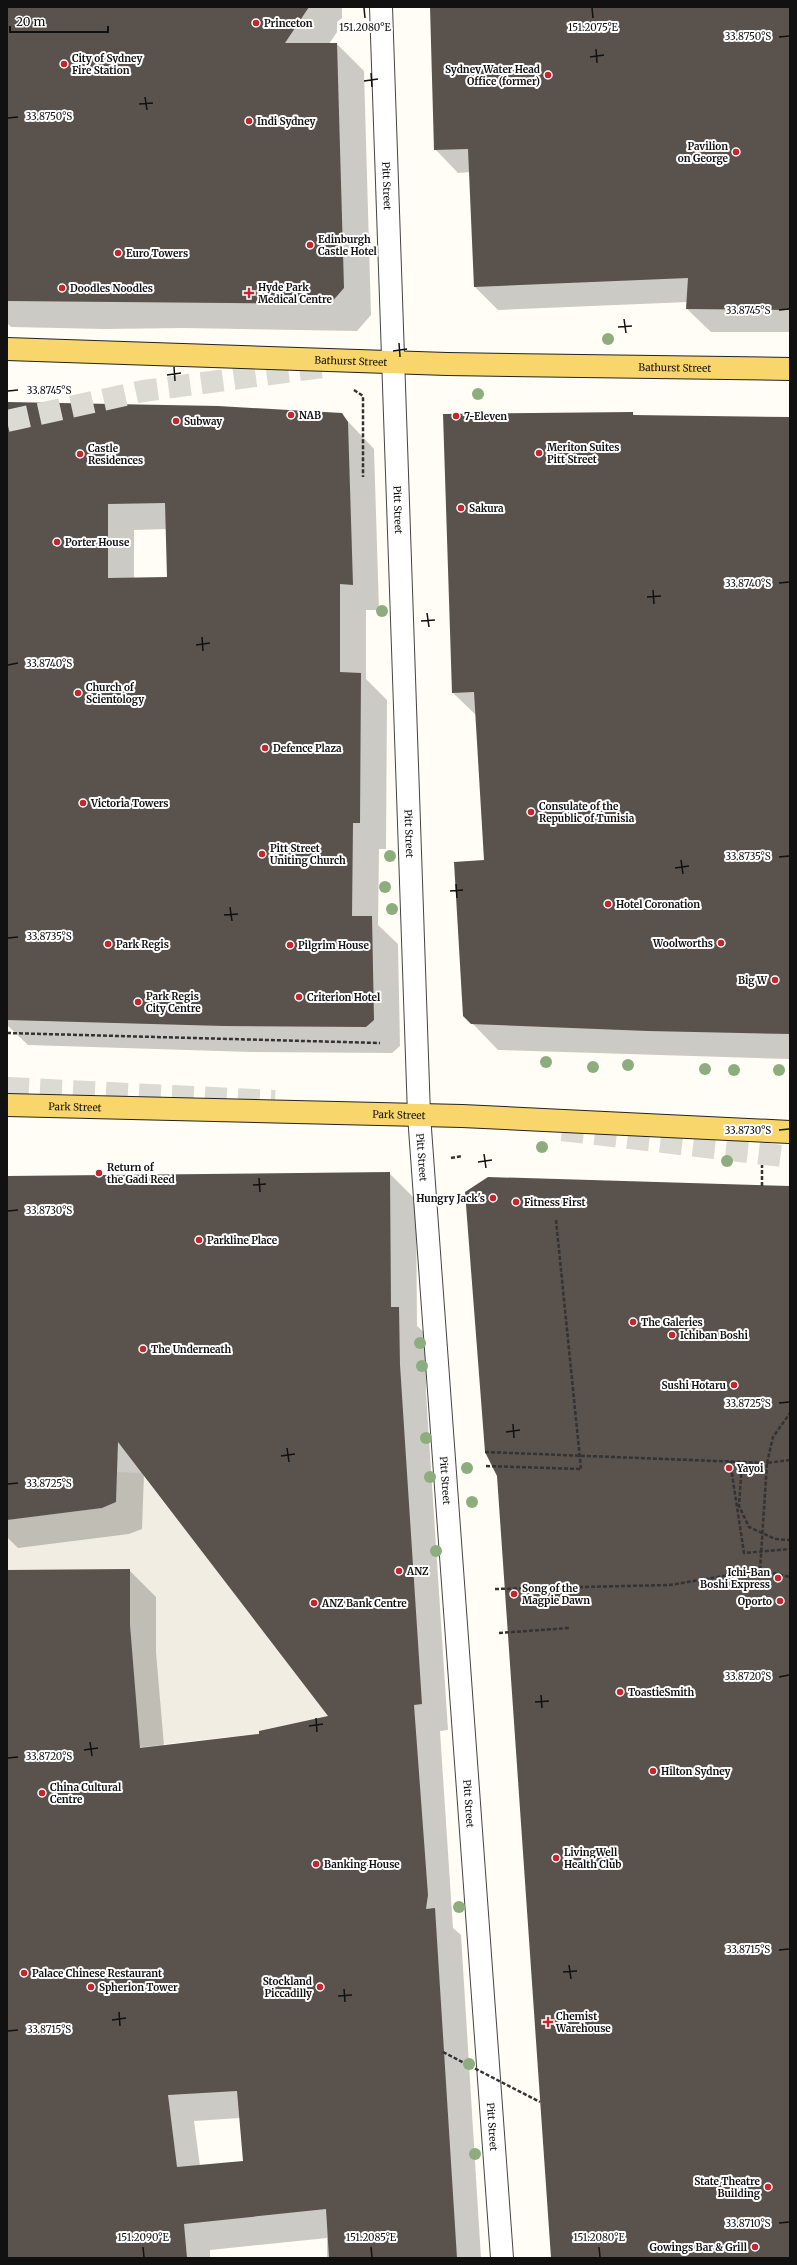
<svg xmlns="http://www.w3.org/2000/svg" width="797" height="2265" font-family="Merriweather,serif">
  <rect width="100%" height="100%" fill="#fffdf5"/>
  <path fill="#f1ede2" d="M 117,1472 L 141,1473 L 329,1716 L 273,1822 L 234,1828 L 229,1737 L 140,1747 L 130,1625 L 7,1570 L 7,1520 L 102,1508 L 116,1502 Z"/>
  <path fill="#0003" fill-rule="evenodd" d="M 7,7 L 342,7 L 342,18 L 337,22 L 337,32 L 329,44 L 337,44 L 364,71 L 371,315 L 357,331 L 184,328 L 105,329 L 11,327 L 7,323 Z
    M 431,7 L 790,7 L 790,332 L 711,332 L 687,309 L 688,302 L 498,310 L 475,287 L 470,172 L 458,173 L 435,149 Z
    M 7,403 L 341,414 L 374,449 L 379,610 L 366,610 L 366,679 L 387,700 L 386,849 L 379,849 L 378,925 L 398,944 L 400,1046 L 392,1053 L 251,1052 L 28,1045 L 7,1025 ZM 167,529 L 168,578 L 134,579 L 134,530 Z
    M 632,413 L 635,416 L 790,418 L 790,1059 L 498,1050 L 472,1023 L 485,861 L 477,716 L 453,693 Z
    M 390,1174 L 416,1200 L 417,1326 L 426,1334 L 426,1393 L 448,1730 L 440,1731 L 453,1928 L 461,1935 L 481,2258 L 327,2258 L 327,2238 L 210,2250 L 210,2258 L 7,2258 L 7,1571 L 129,1570 L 156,1597 L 156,1652 L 164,1746 L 261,1734 L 330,1717 L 144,1474 L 142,1529 L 129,1534 L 18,1548 L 7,1537 L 7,1177 ZM 240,2118 L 244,2162 L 200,2166 L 194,2121 Z
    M 790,1187 L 790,2258 L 552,2258 L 498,1476 Z"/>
  <path fill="#5a524d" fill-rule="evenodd" d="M 7,7 L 309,7 L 285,43 L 337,43 L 344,288 L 330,304 L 7,301 Z
    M 430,7 L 790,7 L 790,310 L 686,309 L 688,278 L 474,287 L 468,149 L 434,150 Z
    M 7,402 L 218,406 L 342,413 L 348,422 L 353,585 L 340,584 L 340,672 L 361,673 L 360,823 L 353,823 L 352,916 L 372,916 L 374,1020 L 366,1027 L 224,1026 L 7,1020 ZM 165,503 L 167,577 L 108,578 L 108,504 Z
    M 633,412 L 633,415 L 790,417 L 790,1034 L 648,1031 L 471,1024 L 463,1016 L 454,862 L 484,860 L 474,692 L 452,693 L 443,414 Z
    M 390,1172 L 391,1307 L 399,1307 L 400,1365 L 422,1704 L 414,1705 L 428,1895 L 426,1909 L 435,1908 L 457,2258 L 329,2258 L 326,2209 L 184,2224 L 187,2258 L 7,2258 L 7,1570 L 130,1569 L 130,1625 L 140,1748 L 259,1734 L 259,1731 L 328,1716 L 118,1442 L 116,1502 L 102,1508 L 7,1520 L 7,1176 ZM 237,2091 L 243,2161 L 177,2167 L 168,2095 Z
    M 488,1177 L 790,1186 L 790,2258 L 551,2258 L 497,1476 L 485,1452 L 465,1192 Z"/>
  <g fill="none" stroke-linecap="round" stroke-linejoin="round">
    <path stroke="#dbdad3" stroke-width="22" stroke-dasharray="22 11" stroke-linecap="butt" d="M 7,421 L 143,391 L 331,366
      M 7,1088 L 275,1101
      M 562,1130 L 790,1157"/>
    <g stroke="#444" stroke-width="24">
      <g id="minor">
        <path id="s1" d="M 381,7 L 419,1115 L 502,2258"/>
      </g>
    </g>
    <g stroke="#222" stroke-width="24">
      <g id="major">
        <path id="s2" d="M 7,349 L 447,364 L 790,369"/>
        <path id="s3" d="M 7,1105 L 462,1116 L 790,1132"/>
      </g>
    </g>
    <path stroke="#333" stroke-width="2.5" stroke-dasharray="4 2" stroke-linecap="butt" d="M 354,390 L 363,396 L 363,477
      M 7,1033 L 380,1043
      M 451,1158 L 462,1156
      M 762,1186 L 762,1165
      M 556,1220 L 581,1469
      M 485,1452 L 767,1463 L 773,1437 L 790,1413
      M 790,1460 L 767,1463 L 760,1570 L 790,1577
      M 730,1461 L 744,1553 L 790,1549
      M 742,1462 L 739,1506 L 749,1527 L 775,1539 L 790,1540
      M 486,1466 L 581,1469
      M 495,1589 L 670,1585 L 760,1570
      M 499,1633 L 569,1628"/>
    <use href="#minor" stroke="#fff" stroke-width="22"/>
    <use href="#major" stroke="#f9d66b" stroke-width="22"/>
    <path stroke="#333" stroke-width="2.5" stroke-dasharray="4 2" stroke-linecap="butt" d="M 443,2052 L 540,2102"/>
  </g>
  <g fill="#8dad7f">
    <circle cx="608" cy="339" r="6"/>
    <circle cx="478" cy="394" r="6"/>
    <circle cx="382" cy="611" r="6"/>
    <circle cx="390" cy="856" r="6"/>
    <circle cx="385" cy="887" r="6"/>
    <circle cx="392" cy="909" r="6"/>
    <circle cx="546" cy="1062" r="6"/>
    <circle cx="628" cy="1065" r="6"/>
    <circle cx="593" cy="1067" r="6"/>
    <circle cx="705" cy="1069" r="6"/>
    <circle cx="734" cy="1070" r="6"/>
    <circle cx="779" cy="1070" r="6"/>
    <circle cx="542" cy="1147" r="6"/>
    <circle cx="727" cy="1161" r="6"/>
    <circle cx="420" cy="1343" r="6"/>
    <circle cx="422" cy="1366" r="6"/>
    <circle cx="426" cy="1438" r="6"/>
    <circle cx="467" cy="1468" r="6"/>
    <circle cx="430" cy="1477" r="6"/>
    <circle cx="472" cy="1502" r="6"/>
    <circle cx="436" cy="1551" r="6"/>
    <circle cx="459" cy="1907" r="6"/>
    <circle cx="469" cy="2064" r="6"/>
    <circle cx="475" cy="2154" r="6"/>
  </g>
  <path fill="none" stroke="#111" stroke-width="1.5" d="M 364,8 L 365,18M 592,8 L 593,18M 779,37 L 789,36M 596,49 L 597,63M 590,57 L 604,55M 371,73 L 372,87M 364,81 L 378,79M 145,97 L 147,110M 139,104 L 153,103M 8,118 L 18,117M 779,310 L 789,309M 624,319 L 626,333M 618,327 L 632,326M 399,343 L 400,357M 393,351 L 407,349M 174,367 L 175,381M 167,375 L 181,373M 8,391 L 18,390M 779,583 L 789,582M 653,590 L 654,604M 647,597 L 661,596M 427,613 L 429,627M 421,621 L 435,620M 202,637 L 203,651M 196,645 L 210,643M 8,665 L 18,663M 779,857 L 789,856M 681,860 L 683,874M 675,868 L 689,866M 456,884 L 457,898M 450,891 L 463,890M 230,907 L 232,921M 224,915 L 238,914M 8,938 L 18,937M 779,1130 L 789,1129M 484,1154 L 486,1168M 478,1162 L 492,1160M 259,1178 L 260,1192M 253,1185 L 266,1184M 8,1211 L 18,1210M 779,1403 L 789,1402M 513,1424 L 514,1438M 506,1432 L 520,1430M 287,1448 L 289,1462M 281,1456 L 295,1454M 8,1484 L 18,1483M 779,1677 L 789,1675M 541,1695 L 542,1708M 535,1702 L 549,1701M 316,1718 L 317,1732M 309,1726 L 323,1724M 90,1742 L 92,1756M 84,1750 L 98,1748M 8,1758 L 18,1757M 779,1950 L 789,1949M 569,1965 L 571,1979M 563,1972 L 577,1971M 344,1989 L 345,2002M 338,1996 L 352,1995M 119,2012 L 120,2026M 112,2020 L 126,2018M 8,2031 L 18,2030M 779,2223 L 789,2222M 143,2247 L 144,2257M 371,2247 L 372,2257M 599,2247 L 600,2257"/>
  <g fill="#c4262e" stroke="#fff" stroke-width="1.5">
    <circle cx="256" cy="23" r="4"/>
    <circle cx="64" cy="64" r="4"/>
    <circle cx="548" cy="75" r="4"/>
    <circle cx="249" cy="121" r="4"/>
    <circle cx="736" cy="152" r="4"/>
    <circle cx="310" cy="245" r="4"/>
    <circle cx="118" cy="253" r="4"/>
    <circle cx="62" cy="288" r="4"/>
    <path d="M247 287h4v4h4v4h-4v4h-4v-4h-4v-4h4z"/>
    <circle cx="291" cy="415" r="4"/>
    <circle cx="456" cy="416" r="4"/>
    <circle cx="176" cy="421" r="4"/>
    <circle cx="539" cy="453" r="4"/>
    <circle cx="80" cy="454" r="4"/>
    <circle cx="461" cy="508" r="4"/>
    <circle cx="57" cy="542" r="4"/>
    <circle cx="78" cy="693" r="4"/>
    <circle cx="265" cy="748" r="4"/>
    <circle cx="83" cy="803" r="4"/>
    <circle cx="531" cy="812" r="4"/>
    <circle cx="262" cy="854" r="4"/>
    <circle cx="608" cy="904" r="4"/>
    <circle cx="721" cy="943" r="4"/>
    <circle cx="108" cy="944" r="4"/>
    <circle cx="290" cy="945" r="4"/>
    <circle cx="775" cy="980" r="4"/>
    <circle cx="299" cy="997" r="4"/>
    <circle cx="138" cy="1002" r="4"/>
    <circle cx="99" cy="1173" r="4"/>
    <circle cx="493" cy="1198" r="4"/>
    <circle cx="516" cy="1202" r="4"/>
    <circle cx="199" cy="1240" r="4"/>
    <circle cx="633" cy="1322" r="4"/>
    <circle cx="672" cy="1335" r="4"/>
    <circle cx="143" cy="1349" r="4"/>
    <circle cx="734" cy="1385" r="4"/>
    <circle cx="729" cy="1468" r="4"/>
    <circle cx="399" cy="1571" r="4"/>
    <circle cx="778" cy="1578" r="4"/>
    <circle cx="514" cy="1594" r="4"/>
    <circle cx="780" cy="1601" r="4"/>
    <circle cx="314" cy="1603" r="4"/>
    <circle cx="620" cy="1692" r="4"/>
    <circle cx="653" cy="1771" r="4"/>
    <circle cx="42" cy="1793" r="4"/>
    <circle cx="556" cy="1858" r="4"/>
    <circle cx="316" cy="1864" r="4"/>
    <circle cx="24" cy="1973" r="4"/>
    <circle cx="91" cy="1987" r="4"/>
    <circle cx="320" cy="1987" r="4"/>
    <path d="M546 2016h4v4h4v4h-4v4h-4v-4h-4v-4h4z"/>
    <circle cx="768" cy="2187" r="4"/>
    <circle cx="755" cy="2247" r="4"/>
  </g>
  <g text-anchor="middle" stroke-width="4" stroke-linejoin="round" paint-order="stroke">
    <g font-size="10" font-weight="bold" fill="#111" stroke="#fff" text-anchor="start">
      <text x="264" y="27">Princeton</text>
      <text x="72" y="62">City of Sydney<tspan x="72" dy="12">Fire Station</tspan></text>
      <text x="540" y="73" text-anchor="end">Sydney Water Head<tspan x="540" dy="12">Office (former)</tspan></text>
      <text x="257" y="125">Indi Sydney</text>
      <text x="728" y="150" text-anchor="end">Pavilion<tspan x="728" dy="12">on George</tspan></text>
      <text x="318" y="243">Edinburgh<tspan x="318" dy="12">Castle Hotel</tspan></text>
      <text x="126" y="257">Euro Towers</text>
      <text x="258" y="291">Hyde Park<tspan x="258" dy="12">Medical Centre</tspan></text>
      <text x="70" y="292">Doodles Noodles</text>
      <text x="299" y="419">NAB</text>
      <text x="464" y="420">7-Eleven</text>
      <text x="184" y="425">Subway</text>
      <text x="547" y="451">Meriton Suites<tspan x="547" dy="12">Pitt Street</tspan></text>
      <text x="88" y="452">Castle<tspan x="88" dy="12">Residences</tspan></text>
      <text x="469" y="512">Sakura</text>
      <text x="65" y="546">Porter House</text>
      <text x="86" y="691">Church of<tspan x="86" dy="12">Scientology</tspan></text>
      <text x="273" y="752">Defence Plaza</text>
      <text x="91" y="807">Victoria Towers</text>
      <text x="539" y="810">Consulate of the<tspan x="539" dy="12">Republic of Tunisia</tspan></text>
      <text x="270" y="852">Pitt Street<tspan x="270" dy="12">Uniting Church</tspan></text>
      <text x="616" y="908">Hotel Coronation</text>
      <text x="713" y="947" text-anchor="end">Woolworths</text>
      <text x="116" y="948">Park Regis</text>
      <text x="298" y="949">Pilgrim House</text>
      <text x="767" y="984" text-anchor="end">Big W</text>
      <text x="146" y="1000">Park Regis<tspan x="146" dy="12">City Centre</tspan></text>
      <text x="307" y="1001">Criterion Hotel</text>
      <text x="107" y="1171">Return of<tspan x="107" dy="12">the Gadi Reed</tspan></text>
      <text x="485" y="1202" text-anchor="end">Hungry Jack's</text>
      <text x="524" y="1206">Fitness First</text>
      <text x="207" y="1244">Parkline Place</text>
      <text x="641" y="1326">The Galeries</text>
      <text x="680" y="1339">Ichiban Boshi</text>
      <text x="151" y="1353">The Underneath</text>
      <text x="726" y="1389" text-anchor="end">Sushi Hotaru</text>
      <text x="737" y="1472">Yayoi</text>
      <text x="407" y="1575">ANZ</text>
      <text x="770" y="1576" text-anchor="end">Ichi-Ban<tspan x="770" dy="12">Boshi Express</tspan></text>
      <text x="522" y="1592">Song of the<tspan x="522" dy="12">Magpie Dawn</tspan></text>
      <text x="772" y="1605" text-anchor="end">Oporto</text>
      <text x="322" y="1607">ANZ Bank Centre</text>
      <text x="628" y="1696">ToastieSmith</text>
      <text x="661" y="1775">Hilton Sydney</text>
      <text x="50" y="1791">China Cultural<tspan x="50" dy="12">Centre</tspan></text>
      <text x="564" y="1856">LivingWell<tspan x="564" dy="12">Health Club</tspan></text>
      <text x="324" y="1868">Banking House</text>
      <text x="32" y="1977">Palace Chinese Restaurant</text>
      <text x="312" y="1985" text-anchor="end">Stockland<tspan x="312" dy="12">Piccadilly</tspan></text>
      <text x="99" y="1991">Spherion Tower</text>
      <text x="556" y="2020">Chemist<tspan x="556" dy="12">Warehouse</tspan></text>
      <text x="760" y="2185" text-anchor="end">State Theatre<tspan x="760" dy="12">Building</tspan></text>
      <text x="747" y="2251" text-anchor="end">Gowings Bar &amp; Grill</text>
    </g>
    <g font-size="10" fill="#111" stroke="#fff">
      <text dy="4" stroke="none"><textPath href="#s1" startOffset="179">Pitt Street</textPath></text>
      <text dy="4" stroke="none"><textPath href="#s2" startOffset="344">Bathurst Street</textPath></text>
      <text dy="4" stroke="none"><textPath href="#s2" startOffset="668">Bathurst Street</textPath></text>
      <text dy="4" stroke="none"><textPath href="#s1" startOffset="503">Pitt Street</textPath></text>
      <text dy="4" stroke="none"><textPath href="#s1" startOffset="827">Pitt Street</textPath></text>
      <text dy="4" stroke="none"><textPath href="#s3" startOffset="68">Park Street</textPath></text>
      <text dy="4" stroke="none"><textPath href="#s3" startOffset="392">Park Street</textPath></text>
      <text dy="4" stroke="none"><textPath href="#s1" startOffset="1151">Pitt Street</textPath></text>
      <text dy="4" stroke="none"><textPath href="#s1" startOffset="1475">Pitt Street</textPath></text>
      <text dy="4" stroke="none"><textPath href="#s1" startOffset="1799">Pitt Street</textPath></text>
      <text dy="4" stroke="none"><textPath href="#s1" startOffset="2123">Pitt Street</textPath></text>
    </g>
  </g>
  <g font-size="10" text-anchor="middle" fill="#111" stroke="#fff" stroke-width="4" stroke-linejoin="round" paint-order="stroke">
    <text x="365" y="31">151.2080°E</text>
    <text x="593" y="31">151.2075°E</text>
    <text x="748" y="40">33.8750°S</text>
    <text x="49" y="120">33.8750°S</text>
    <text x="748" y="314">33.8745°S</text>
    <text x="49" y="394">33.8745°S</text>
    <text x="748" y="587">33.8740°S</text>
    <text x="49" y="667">33.8740°S</text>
    <text x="748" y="860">33.8735°S</text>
    <text x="49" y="940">33.8735°S</text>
    <text x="748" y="1134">33.8730°S</text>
    <text x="49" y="1214">33.8730°S</text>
    <text x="748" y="1407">33.8725°S</text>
    <text x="49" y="1487">33.8725°S</text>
    <text x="748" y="1680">33.8720°S</text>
    <text x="49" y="1760">33.8720°S</text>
    <text x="748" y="1953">33.8715°S</text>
    <text x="49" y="2033">33.8715°S</text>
    <text x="748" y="2227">33.8710°S</text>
    <text x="143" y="2241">151.2090°E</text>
    <text x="371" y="2241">151.2085°E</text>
    <text x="599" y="2241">151.2080°E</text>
  </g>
  <rect width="797" height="2265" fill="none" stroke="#111111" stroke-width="16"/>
  <path d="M10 26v6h98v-6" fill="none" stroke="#111111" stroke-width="2"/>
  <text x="16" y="26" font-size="12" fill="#111111" stroke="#ffffff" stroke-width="3" paint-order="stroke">20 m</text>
</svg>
